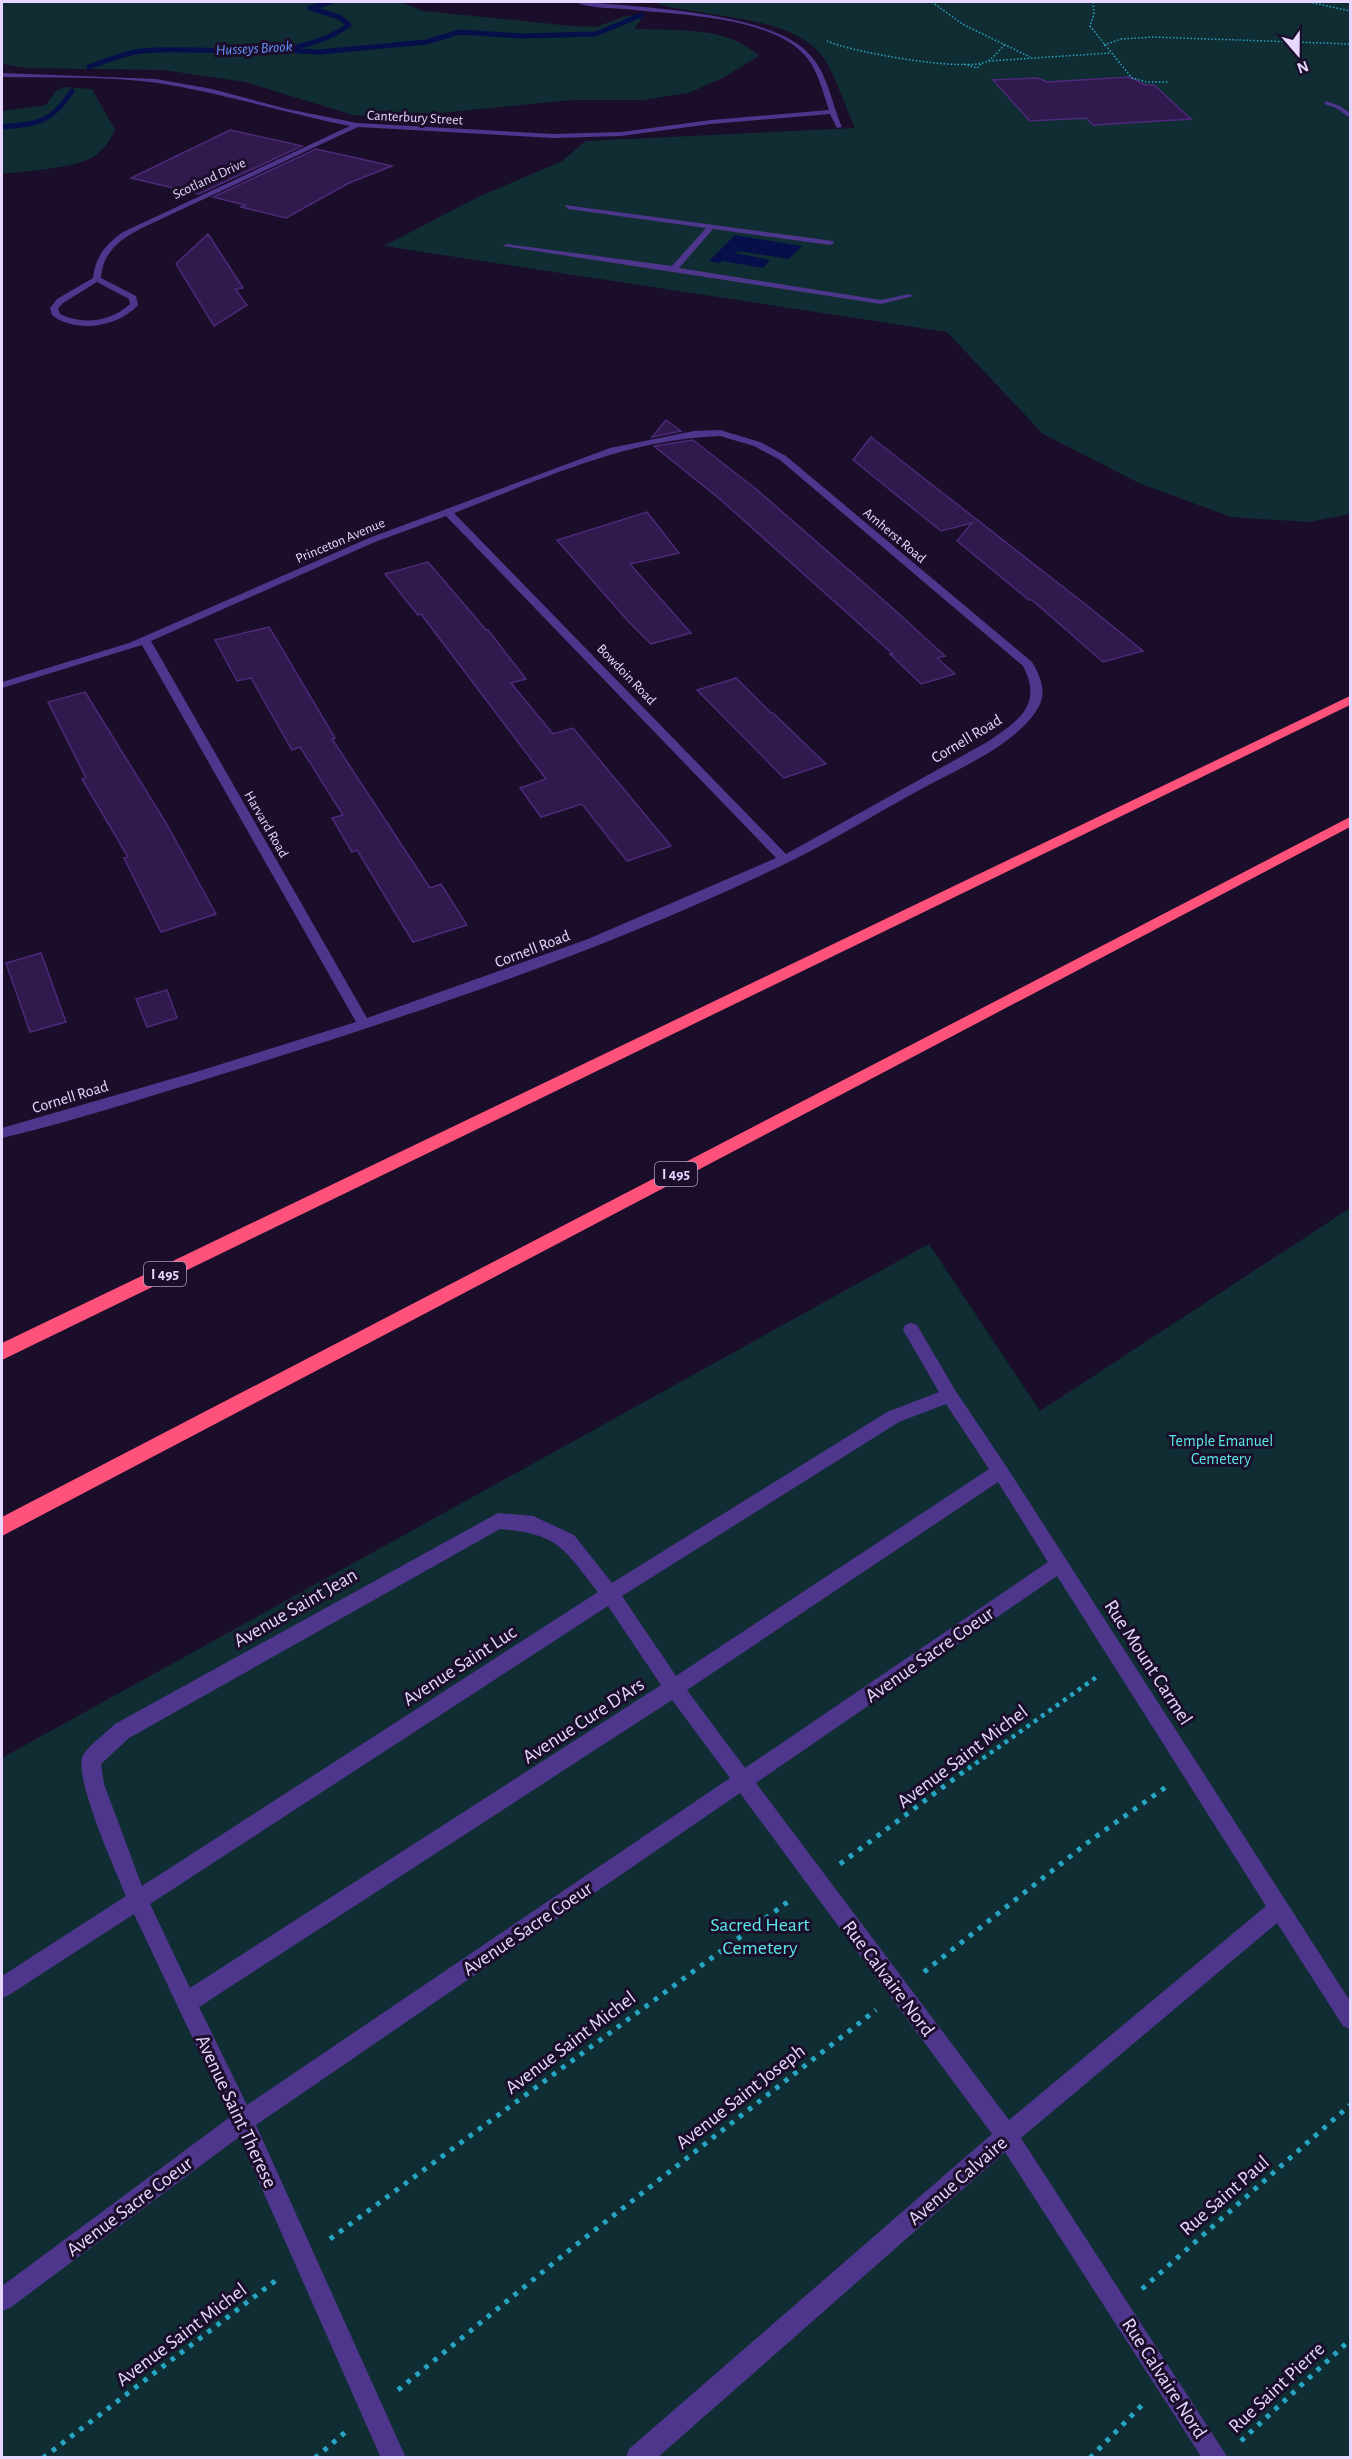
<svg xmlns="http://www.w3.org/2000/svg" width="1352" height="2459" font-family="'Alegreya Sans',sans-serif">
  <rect width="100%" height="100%" fill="#1a0e2a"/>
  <path fill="#112d34" d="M 2,2 L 401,2 L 423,11 L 572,26 L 596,27 L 626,16 L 636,15 L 642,18 L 634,29 C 677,31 725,25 759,56 L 721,79 L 688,93 L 642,100 L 571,100 L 390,118 L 353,115 L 245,82 L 164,70 L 28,68 L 2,64 Z
    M 660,2 L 1350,2 L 1350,514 L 1309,522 L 1231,517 L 1139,483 L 1043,434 L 947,332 L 384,246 L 478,197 L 562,161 L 586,141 L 855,128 C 846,108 834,72 823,57 C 792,14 702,18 655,3 Z
    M 63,87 L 92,89 L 115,130 C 109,142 103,151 91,158 C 77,167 19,173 2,173 L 2,111 L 46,105 L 55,92 Z
    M 1350,1208 L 1350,2457 L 2,2457 L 2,1758 L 929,1244 L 1040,1411 Z"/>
  <path fill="#070f4b" d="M 735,235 L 802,246 L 789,259 L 738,251 L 735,253 L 770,260 L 763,268 L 722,261 L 720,263 L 709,261 Z"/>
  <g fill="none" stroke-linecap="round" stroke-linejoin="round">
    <path stroke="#070f4b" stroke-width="5" d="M 280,50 L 319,52 L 426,42 L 460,32 L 522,36 L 596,34 L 641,15
      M 89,67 C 106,61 124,53 142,51 C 210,44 290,67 349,25 L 339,17 L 310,8 L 331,2
      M 2,127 C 38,124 51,123 72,91"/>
  </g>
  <path fill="#30194c" stroke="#4d297a" stroke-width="1.5" d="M 1130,77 L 1145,85 L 1154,85 L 1191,119 L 1093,125 L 1086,118 L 1030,121 L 993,80 L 1037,78 L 1047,82 Z
    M 230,130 L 302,146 L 199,194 L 131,178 Z
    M 316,149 L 392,166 L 349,183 L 286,218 L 241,207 L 245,205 L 213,197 Z
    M 208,234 L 243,288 L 235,289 L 247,305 L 214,326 L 176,264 Z
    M 666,420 L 681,431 L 652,437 Z
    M 871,437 L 1090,608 L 1143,651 L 1103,662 L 1032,600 L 1029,600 L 957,541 L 972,523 L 941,531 L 853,460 Z
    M 693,440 L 756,489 L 888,604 L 945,656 L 937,658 L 955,674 L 921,684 L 890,654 L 893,654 L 721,500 L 654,446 Z
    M 647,512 L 679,553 L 630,564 L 691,633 L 651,644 L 628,621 L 557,540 Z
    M 428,562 L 486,630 L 488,630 L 526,679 L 511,683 L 553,734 L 573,728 L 671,846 L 627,861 L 582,804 L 541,817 L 520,788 L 546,779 L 421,614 L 418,615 L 385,574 Z
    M 269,627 L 335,738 L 332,739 L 430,888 L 441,884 L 467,925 L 413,942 L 357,850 L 352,852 L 332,818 L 343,815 L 300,747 L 292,750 L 251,678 L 237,681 L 215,640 Z
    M 736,678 L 771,713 L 773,713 L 826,764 L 784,778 L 697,690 Z
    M 85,692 L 166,823 L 216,914 L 161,932 L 124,858 L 128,857 L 82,779 L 86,778 L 48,702 Z
    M 41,953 L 66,1022 L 30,1032 L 6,963 Z
    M 167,990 L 177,1018 L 147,1027 L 136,999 Z"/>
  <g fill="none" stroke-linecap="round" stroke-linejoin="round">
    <path stroke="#27a6c3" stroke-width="1.5" stroke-dasharray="1.5 2" stroke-linecap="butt" d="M 932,2 L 964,25 L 1030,57
      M 1093,2 L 1094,14 L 1090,26 L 1132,78 L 1147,82 L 1169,82
      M 1309,2 L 1350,11
      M 827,41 C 851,52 967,73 988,61 C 995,57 1000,49 1005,44
      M 1104,45 L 1121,39 L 1153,37 L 1350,44
      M 989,61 L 1110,53
      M 964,64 L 977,68 L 982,63"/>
    <path stroke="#27a6c3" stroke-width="4.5" stroke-dasharray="4 5" stroke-linecap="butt" d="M 968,1769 L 1098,1676"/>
    <path stroke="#27a6c3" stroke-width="5" stroke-dasharray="4.5 7" stroke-linecap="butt" d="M 840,1864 L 970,1767
      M 924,1972 L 1091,1840 L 1166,1787
      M 330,2239 L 793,1898
      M 1142,2289 L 1350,2105
      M 398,2390 L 572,2248 L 876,2010
      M 1241,2441 L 1350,2340
      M 43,2458 L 279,2278
      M 315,2458 L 348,2430
      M 1090,2458 L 1143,2404"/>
    <path fill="#4e368c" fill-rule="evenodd" d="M 1326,101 L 1340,106 L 1350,113 L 1350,118 L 1336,108 L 1324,104 Z
      M 565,205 L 833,241 L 834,243 L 830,245 L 713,229 L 679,268 L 881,300 L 909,294 L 913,296 L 881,304 L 503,246 L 507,244 L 672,266 L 706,228 L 568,209 Z
      M 911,1323 L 917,1325 L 955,1390 L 1006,1466 L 1350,2001 L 1350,2029 L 1343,2026 L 1277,1923 L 1021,2138 L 1228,2458 L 1202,2458 L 1005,2152 L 657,2458 L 626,2458 L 629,2449 L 992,2134 L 740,1793 L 256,2125 L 406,2458 L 381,2458 L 239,2137 L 10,2308 L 2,2311 L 2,2286 L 230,2117 L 134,1914 L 9,1995 L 2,1998 L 2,1976 L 126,1896 C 115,1870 76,1782 82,1758 C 85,1748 107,1732 115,1724 L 498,1513 L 533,1516 L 574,1535 L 612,1583 L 887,1412 L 939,1392 L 903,1330 L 905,1325 ZM 946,1404 L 989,1469 L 676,1676 L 622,1596 L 899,1422 ZM 998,1482 L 1048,1562 L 745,1768 L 687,1690 ZM 500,1529 C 559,1534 563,1548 598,1592 L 142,1886 L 104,1784 L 101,1764 L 129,1738 ZM 1057,1576 L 1266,1906 L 1009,2120 L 756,1783 ZM 608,1606 L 661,1685 L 190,1988 L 150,1904 ZM 672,1700 L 730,1778 L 247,2105 L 199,2007 Z"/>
    <path fill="#4e368c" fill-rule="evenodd" d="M 575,2 L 588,2 C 644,8 775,12 811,56 C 828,75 832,104 842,127 L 837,128 L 830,114 L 711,124 L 621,136 L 553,138 L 358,127 L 146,226 C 122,238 103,250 101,278 L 136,296 L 138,305 C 119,327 75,334 52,315 L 50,308 L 57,299 L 93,278 C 95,257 106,244 123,232 L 350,126 C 286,113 222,93 158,83 C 107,76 53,78 2,77 L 2,73 L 156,79 L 212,89 L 287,109 L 357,123 L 553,134 L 621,132 L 711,120 L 829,110 C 823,93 819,74 808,59 C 775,15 675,15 625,9 C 610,8 589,8 575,2 ZM 97,282 L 129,299 L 130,304 C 111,322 82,325 60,314 L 58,308 L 63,303 Z
      M 720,430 L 760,442 L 786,456 L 1032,662 C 1040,675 1047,692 1039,706 C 1019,745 951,772 914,793 C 872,816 832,841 789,862 C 617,945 434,1008 252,1065 C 169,1090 86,1118 2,1138 L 2,1128 L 199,1071 L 356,1022 L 142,645 L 2,688 L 2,682 L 129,643 L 369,538 L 610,448 L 694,431 ZM 720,436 L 754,446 L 780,460 L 1023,666 C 1043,705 1019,720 989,741 L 786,854 L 454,513 C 540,480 626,439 720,436 ZM 446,516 L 776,858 L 588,939 L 367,1018 L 151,641 L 375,542 Z"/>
    <path fill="#ff527b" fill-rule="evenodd" d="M 1350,696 L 1350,705 L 2,1360 L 2,1343 Z
      M 1350,817 L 1350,827 L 2,1536 L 2,1517 Z"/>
  </g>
  <g text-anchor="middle" stroke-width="6" stroke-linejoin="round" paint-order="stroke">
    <g font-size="14" fill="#e5d7ff" stroke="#1a0e2a">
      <text transform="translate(415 117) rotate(3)" y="5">Canterbury Street</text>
      <text transform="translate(209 178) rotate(-25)" y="5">Scotland Drive</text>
      <text transform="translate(895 535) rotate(40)" y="5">Amherst Road</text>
      <text transform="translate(340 540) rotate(-23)" y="5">Princeton Avenue</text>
      <text transform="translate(627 674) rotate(46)" y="5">Bowdoin Road</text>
      <text transform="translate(267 824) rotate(60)" y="5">Harvard Road</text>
    </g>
    <g font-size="15" font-style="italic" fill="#6592ff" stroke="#1a0e2a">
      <text transform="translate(254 48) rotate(-3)" y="5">Husseys Brook</text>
    </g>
    <g fill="#1a0e2a" stroke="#a89bbf" stroke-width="1.5">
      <rect x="655" y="1162" width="42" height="24" rx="4.5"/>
      <rect x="144" y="1262" width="42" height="24" rx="4.5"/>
    </g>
    <g font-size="15" font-weight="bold" fill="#e5d7ff">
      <text x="676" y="1179">I 495</text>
      <text x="165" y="1279">I 495</text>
    </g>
    <g font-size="16" fill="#e5d7ff" stroke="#1a0e2a">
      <text transform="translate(966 738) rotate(-31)" y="6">Cornell Road</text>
      <text transform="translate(532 948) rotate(-21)" y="6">Cornell Road</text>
      <text transform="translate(70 1096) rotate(-17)" y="6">Cornell Road</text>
    </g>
    <g font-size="16" fill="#5ae9e8" stroke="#1a0e2a">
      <text x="1221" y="1446">Temple Emanuel<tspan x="1221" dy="18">Cemetery</tspan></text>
    </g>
    <g font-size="20" fill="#e5d7ff" stroke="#1a0e2a">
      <text transform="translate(295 1607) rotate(-30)" y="7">Avenue Saint Jean</text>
      <text transform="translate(929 1654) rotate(-35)" y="7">Avenue Sacre Coeur</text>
      <text transform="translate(1149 1662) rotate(57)" y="7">Rue Mount Carmel</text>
      <text transform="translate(459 1665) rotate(-33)" y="7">Avenue Saint Luc</text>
      <text transform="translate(583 1720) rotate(-33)" y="7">Avenue Cure D'Ars</text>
      <text transform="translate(962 1756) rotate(-37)" y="7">Avenue Saint Michel</text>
      <text transform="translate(527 1928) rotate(-34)" y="7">Avenue Sacre Coeur</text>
      <text transform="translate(889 1978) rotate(53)" y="7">Rue Calvaire Nord</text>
      <text transform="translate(570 2042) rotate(-37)" y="7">Avenue Saint Michel</text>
      <text transform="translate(740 2096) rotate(-38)" y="7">Avenue Saint Joseph</text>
      <text transform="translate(237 2111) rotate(65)" y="7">Avenue Saint Therese</text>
      <text transform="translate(957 2180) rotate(-41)" y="7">Avenue Calvaire</text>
      <text transform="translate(1224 2195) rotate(-41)" y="7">Rue Saint Paul</text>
      <text transform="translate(129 2206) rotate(-37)" y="7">Avenue Sacre Coeur</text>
      <text transform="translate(181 2334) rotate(-37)" y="7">Avenue Saint Michel</text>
      <text transform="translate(1165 2378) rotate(57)" y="7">Rue Calvaire Nord</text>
      <text transform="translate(1276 2387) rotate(-43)" y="7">Rue Saint Pierre</text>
    </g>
    <g font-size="20" fill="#5ae9e8" stroke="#1a0e2a">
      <text x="760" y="1931">Sacred Heart<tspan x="760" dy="23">Cemetery</tspan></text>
    </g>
  </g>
  <rect width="1352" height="2459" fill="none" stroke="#e5d7ff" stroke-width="6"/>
  <g transform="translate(1298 54) rotate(160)" stroke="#1a0e2a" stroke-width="4.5" paint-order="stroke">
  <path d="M0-4.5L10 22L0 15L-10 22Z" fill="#e5d7ff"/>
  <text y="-9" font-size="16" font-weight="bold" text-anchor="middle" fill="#e5d7ff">N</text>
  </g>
</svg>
